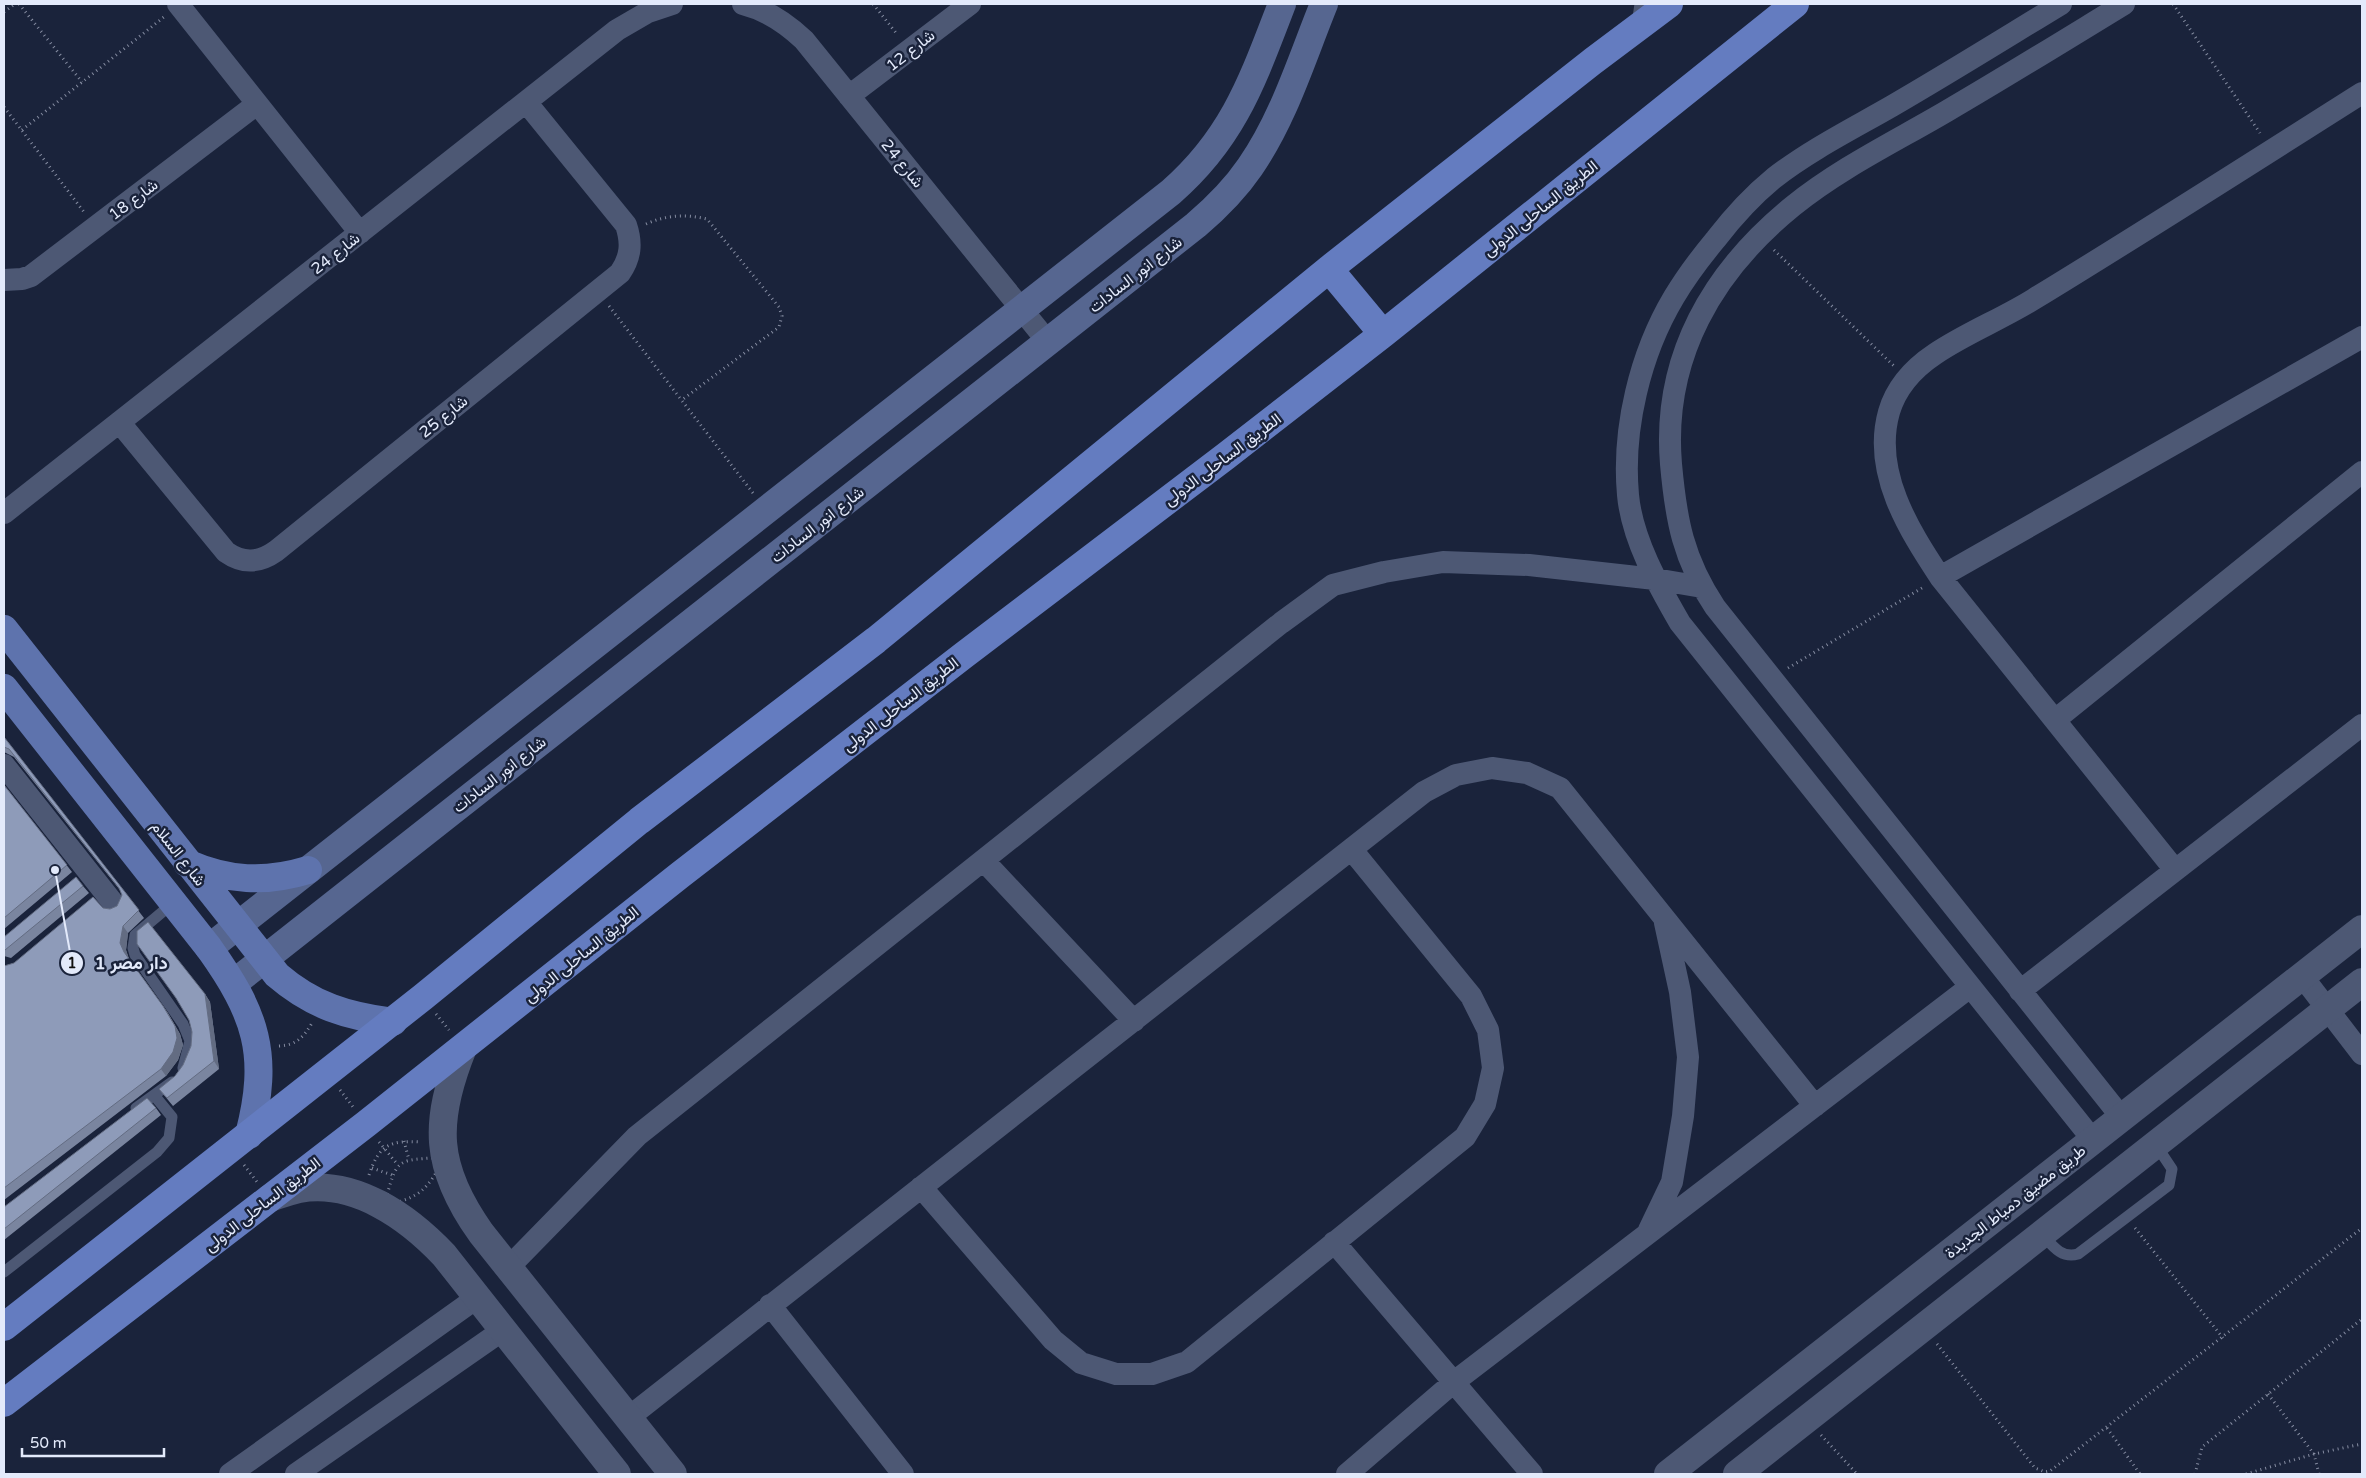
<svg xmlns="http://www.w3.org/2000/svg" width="2366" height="1478" font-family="'Varela Round',Vazirmatn,sans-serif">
  <rect width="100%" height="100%" fill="#1a233b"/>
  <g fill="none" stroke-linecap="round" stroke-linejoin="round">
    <path stroke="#868da2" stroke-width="3" stroke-dasharray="1 4" stroke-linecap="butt" d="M 19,4 L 82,82
      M 873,4 L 897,34
      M 2173,4 L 2260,133
      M 4,12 L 15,4
      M 4,107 L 84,212
      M 22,130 L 164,17
      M 646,224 C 666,215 686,214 707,219 L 779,307 L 782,316 L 779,327 L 682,400
      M 1774,250 L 1894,366
      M 609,306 L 753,493
      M 1788,668 L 1922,588
      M 436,1014 L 449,1030
      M 279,1046 C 296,1045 303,1038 312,1023
      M 340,1090 L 353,1107
      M 404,1141 L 409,1160
      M 379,1142 L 398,1165
      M 446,1157 C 425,1191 423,1196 384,1206 C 398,1155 395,1161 446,1157 Z
      M 244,1165 L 257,1182
      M 372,1168 L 392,1175
      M 369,1175 C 379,1145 390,1140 420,1142
      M 2135,1228 L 2223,1338
      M 1937,1344 L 2035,1468 L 2045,1472 L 2050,1471 L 2362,1228
      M 2268,1394 L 2314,1454 L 2319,1474
      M 2107,1428 L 2140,1474
      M 1821,1435 L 1857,1474
      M 2195,1474 L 2202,1447 L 2362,1319
      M 2246,1474 L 2314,1454 L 2362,1444"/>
    <path stroke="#4d5874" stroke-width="11" d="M 1637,24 L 1640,4
      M 173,903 L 135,935 L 133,948 L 135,955 L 183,1024 L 190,1041 L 183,1068
      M 136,1108 L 172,1082
      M 2042,1234 C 2052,1245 2061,1259 2078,1254 L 2169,1185 L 2172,1169 L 2156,1145
      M 4,1272 L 157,1152 L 169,1138 L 172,1117 L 154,1095"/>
    <path stroke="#4d5874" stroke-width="22" d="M 178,4 L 360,233
      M 743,4 C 767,10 786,23 804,40 L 1048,342
      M 2061,4 C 2005,38 1949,73 1892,106 C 1852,129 1810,150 1774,178 C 1752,196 1733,217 1716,239 C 1701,257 1686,277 1674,297 C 1640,354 1622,429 1628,495 C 1632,539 1658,585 1680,623 L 2093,1140
      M 849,96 L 970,4
      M 4,280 L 22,279 L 31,276 L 257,104
      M 120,423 L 226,552 C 243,564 259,563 276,551 L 620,273 C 631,257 632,243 626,225 L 526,102
      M 4,513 L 617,30 L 648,12 L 672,4
      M 1940,577 L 2362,337
      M 2055,720 L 2362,472
      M 4,765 L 114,904
      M 984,861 L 1134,1021
      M 2175,870 L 1940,577 C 1909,530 1872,472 1889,412 C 1896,388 1914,368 1935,354 C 1966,333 2002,319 2034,299 C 2144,232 2253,162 2362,93
      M 2302,976 L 2362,1054
      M 2020,991 L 2362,725
      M 2122,1118 L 1715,607 C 1683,559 1676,520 1671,464 C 1662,357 1713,271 1793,206 C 1840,168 1896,141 1947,111 C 2007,76 2065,40 2124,4
      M 921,1187 L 1053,1340 L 1081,1363 L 1116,1374 L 1152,1374 L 1187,1362 L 1465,1137 L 1485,1104 L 1493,1068 L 1488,1030 L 1471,996 L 1352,850
      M 1649,1230 L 1672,1182 L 1683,1116 L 1688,1057 L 1680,992 L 1665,923
      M 1334,1242 L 1532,1474
      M 508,1268 L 637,1136 L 1281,623 L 1333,585 L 1384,572 L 1443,562 L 1529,565 L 1655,579 L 1702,587
      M 770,1305 L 903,1474
      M 628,1418 L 1424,792 L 1456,775 L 1492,768 L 1527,773 L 1560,788 L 1815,1106
      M 230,1474 L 478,1297
      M 296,1474 L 503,1330
      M 1347,1474 L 1454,1382 L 1970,987"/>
    <path stroke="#4d5874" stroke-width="28" d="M 463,1048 C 433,1122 434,1167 481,1233 L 673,1474
      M 270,1198 C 279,1195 289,1191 299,1189 C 355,1179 408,1217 444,1255 L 617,1474
      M 1668,1474 L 2362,929
      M 1737,1474 L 2362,982"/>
    <path stroke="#566690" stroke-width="28" d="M 209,948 L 1171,192 C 1234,137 1253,79 1282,4
      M 234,983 L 1196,225 C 1216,208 1235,189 1250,167 C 1284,118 1302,58 1324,4"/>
    <path stroke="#5e73ad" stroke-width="28" d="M 4,629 L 277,975 C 313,1006 347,1016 393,1022
      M 4,688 L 209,948 C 256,1014 270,1054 249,1135
      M 187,863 C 228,881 265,883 308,870"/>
    <path stroke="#647cc0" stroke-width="28" d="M 1329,269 L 1383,334
      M 4,1327 L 423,997 L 639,821 L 876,640 L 1329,269 L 1593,61 L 1669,4
      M 4,1403 L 366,1124 L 680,875 L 964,655 L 1226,456 L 1383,334 L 1795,4"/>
  </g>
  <path fill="#7a859f" d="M 4,737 L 144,918 L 128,933 L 126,950 L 129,959 L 168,1013 L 180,1034 L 183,1045 L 178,1060 L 166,1076 L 4,1200 L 4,966 L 14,963 L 103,908 L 110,909 L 117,906 L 122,895 L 120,890 L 14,757 L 4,752 Z
    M 4,785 L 72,872 L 4,929 Z
    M 83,886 L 89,893 L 11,958 L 4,956 L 4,937 Z
    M 205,994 L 210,1002 L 219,1069 L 173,1106 L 159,1089 L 175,1076 L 183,1065 L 191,1046 L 192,1032 Z
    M 156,1108 L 161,1115 L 4,1240 L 4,1207 Z"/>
  <path fill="#636c82" d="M 123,926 L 128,933 L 126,950 L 129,959 L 124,952 L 120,943 Z
    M 205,994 L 210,1002 L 219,1069 L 214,1061 Z
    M 163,1006 L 180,1034 L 183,1045 L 178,1060 L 166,1076 L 161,1069 Z"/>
  <path fill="#8e9bb9" stroke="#636c82" d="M 4,737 L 139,910 L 123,926 L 120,943 L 124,952 L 163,1006 L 175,1026 L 177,1038 L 173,1052 L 161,1069 L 4,1188 L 4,966 L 14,963 L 93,897 L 103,908 L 110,909 L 117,906 L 122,895 L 119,888 L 9,749 L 4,747 Z
    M 4,785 L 67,865 L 4,918 Z
    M 76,877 L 83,886 L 5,950 L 4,950 L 4,937 Z
    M 148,922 L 205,994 L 214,1061 L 167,1098 L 159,1089 L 175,1076 L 183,1065 L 191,1046 L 192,1032 L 189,1020 L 176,998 L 137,944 L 137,931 Z
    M 147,1098 L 156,1108 L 4,1229 L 4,1207 Z"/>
  <g text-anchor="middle" stroke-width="5" stroke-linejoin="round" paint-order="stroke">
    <g font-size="16" fill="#e3eafb" stroke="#1a233b">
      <text transform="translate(910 50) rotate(-38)" y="6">شارع 12</text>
      <text transform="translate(903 163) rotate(51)" y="6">شارع 24</text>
      <text transform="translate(133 199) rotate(-37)" y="6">شارع 18</text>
      <text transform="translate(1540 208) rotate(-39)" y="6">الطريق الساحلى الدولى</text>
      <text transform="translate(335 253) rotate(-38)" y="6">شارع 24</text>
      <text transform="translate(1135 274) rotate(-38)" y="6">شارع انور السادات</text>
      <text transform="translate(443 416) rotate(-39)" y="6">شارع 25</text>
      <text transform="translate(1222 459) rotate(-37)" y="6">الطريق الساحلى الدولى</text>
      <text transform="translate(817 524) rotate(-38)" y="6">شارع انور السادات</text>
      <text transform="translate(900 704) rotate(-38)" y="6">الطريق الساحلى الدولى</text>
      <text transform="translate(499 774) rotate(-38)" y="6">شارع انور السادات</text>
      <text transform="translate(179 853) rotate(52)" y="6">شارع السلام</text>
      <text transform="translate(581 954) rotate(-39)" y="6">الطريق الساحلى الدولى</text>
      <text transform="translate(2015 1201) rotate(-38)" y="6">طريق مضيق دمياط الجديدة</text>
      <text transform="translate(262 1204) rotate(-38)" y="6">الطريق الساحلى الدولى</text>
    </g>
  </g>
  <path fill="none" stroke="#e3eafb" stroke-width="2" d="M55 870L72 963"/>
  <g fill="#e3eafb" stroke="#1a233b" stroke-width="2">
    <circle cx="55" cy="870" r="5"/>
    <circle cx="72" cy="963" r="12"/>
  </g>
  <g font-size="15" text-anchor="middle" font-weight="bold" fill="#111">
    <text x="72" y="968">1</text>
  </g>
  <g font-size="18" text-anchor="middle" font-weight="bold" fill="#e3eafb" stroke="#1a233b" stroke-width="5" stroke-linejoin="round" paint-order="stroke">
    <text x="131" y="969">دار مصر 1</text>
  </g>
  <rect width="2366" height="1478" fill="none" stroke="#e3eafb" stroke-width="10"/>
  <path d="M22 1448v8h142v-8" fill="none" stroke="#e3eafb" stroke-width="2.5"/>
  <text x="30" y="1448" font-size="15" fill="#e3eafb" stroke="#1a233b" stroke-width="4" paint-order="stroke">50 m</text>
</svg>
